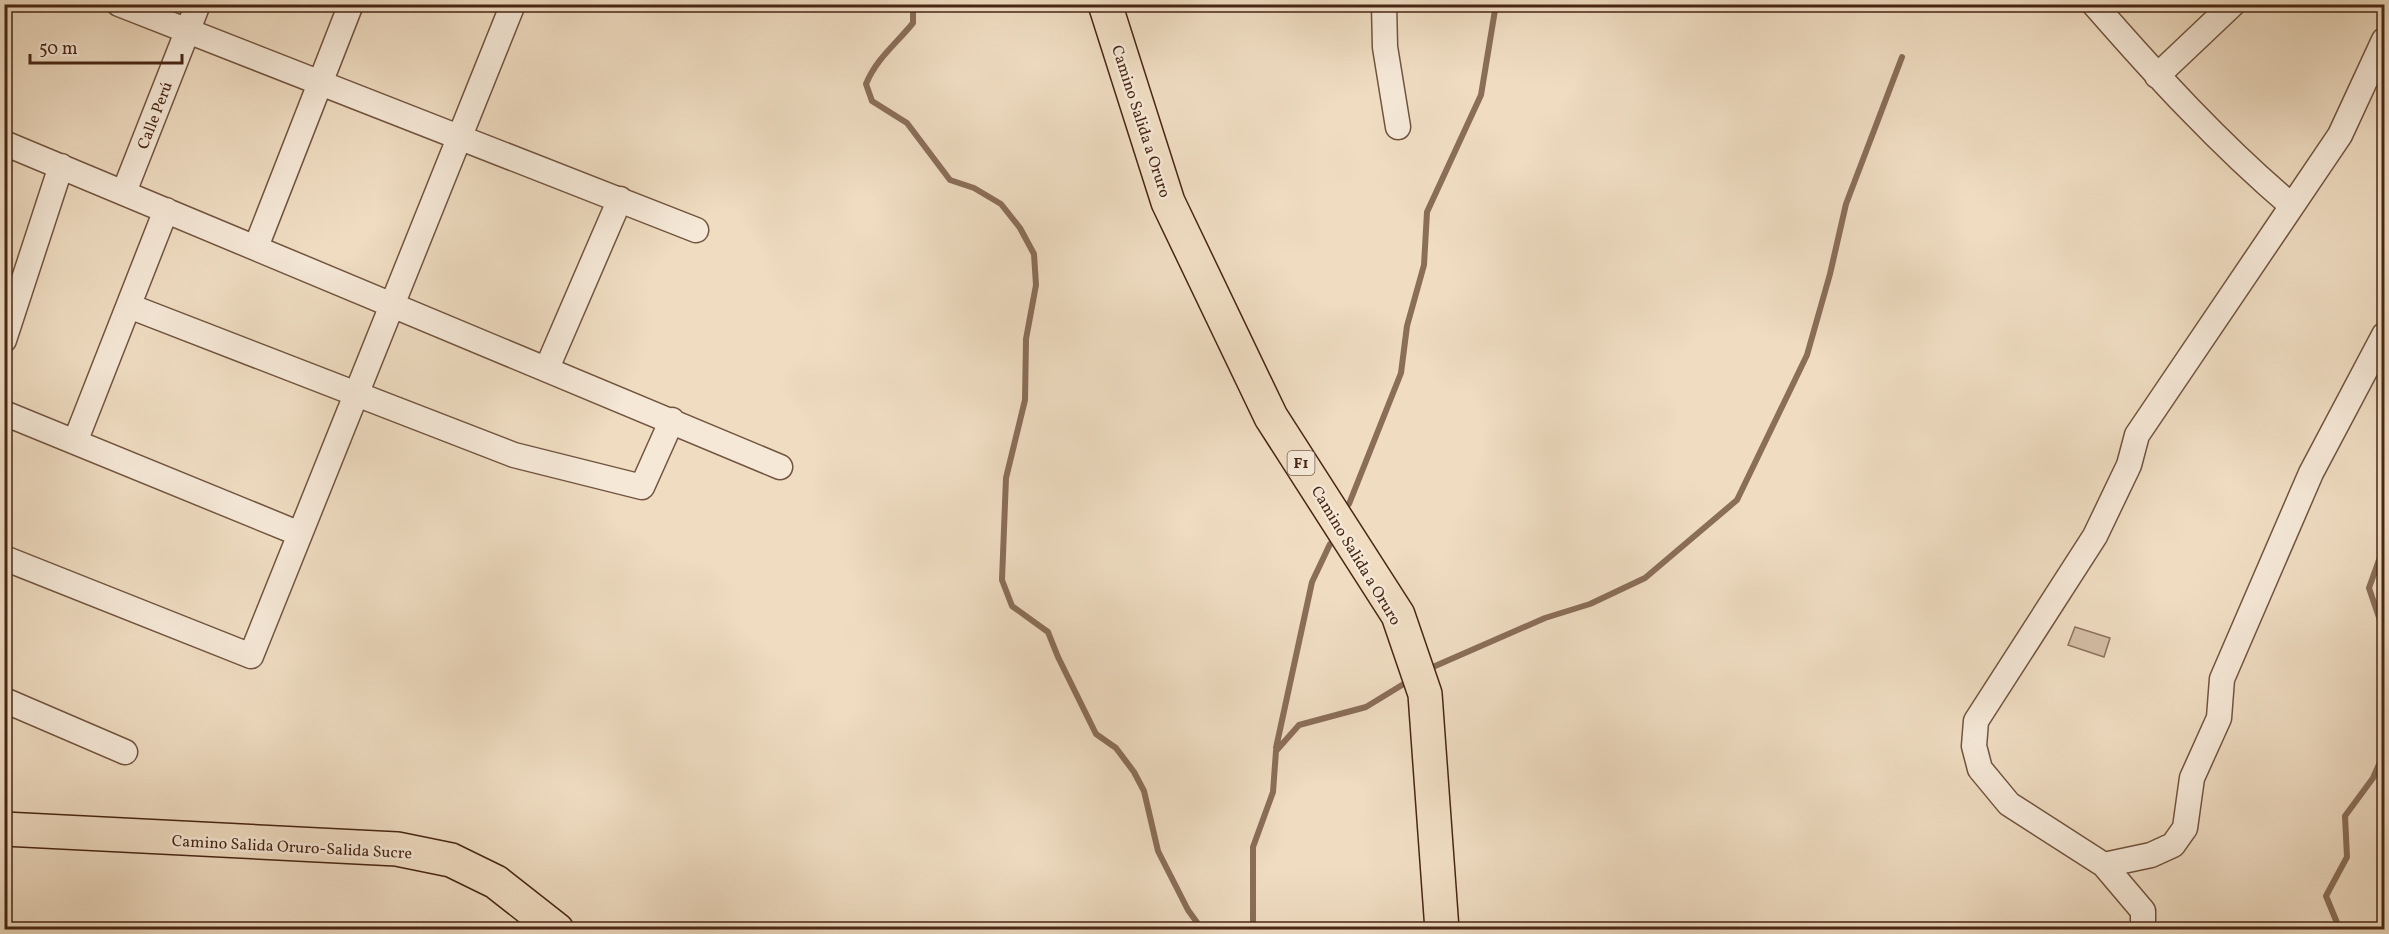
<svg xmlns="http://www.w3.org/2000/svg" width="2389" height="934" font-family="Vollkorn,serif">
  <rect width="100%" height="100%" fill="#efdcc1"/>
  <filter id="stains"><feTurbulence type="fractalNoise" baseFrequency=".00333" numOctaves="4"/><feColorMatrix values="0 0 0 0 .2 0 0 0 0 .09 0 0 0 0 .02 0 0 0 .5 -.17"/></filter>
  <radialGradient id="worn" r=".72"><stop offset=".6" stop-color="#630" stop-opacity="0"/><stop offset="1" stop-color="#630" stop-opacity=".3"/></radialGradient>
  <path fill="#d3bda4" stroke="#8e725c" stroke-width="1.5" d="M 2075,627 L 2110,638 L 2104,657 L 2068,645 Z"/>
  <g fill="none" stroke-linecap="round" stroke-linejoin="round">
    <path stroke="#8a6e58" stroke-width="6" d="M 913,4 L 913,23 C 895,45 877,58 866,84 L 872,101 L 907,123 L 950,180 L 974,188 L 1001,204 L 1020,228 L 1034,254 L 1036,285 L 1026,339 L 1025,400 L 1006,478 L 1002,580 L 1012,606 L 1048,632 L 1058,657 L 1096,734 L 1116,748 L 1134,772 L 1144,791 L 1158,851 L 1188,910 L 1201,928 L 1206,930
      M 1349,504 L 1401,373 L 1407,326 L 1424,265 L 1427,212 L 1481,95 L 1496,4
      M 2384,546 L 2369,588 L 2384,632
      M 1426,670 L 1545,618 L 1590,604 L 1645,578 L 1737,500 L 1807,355 L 1830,274 L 1846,204 L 1902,57
      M 1276,748 L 1312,582 L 1330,544
      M 1253,927 L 1253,847 L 1273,792 L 1276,751 L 1299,725 L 1366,707 L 1402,685
      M 1235,930 L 1253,927 L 1258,930
      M 2340,930 L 2326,896 L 2347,857 L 2345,816 L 2373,778 L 2384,753"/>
    <g stroke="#72543f" stroke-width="27">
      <path id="minor" d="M 119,4 L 696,230
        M 1384,4 L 1385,47 L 1398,127
        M 2094,4 C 2156,75 2220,145 2292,206
        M 2157,76 L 2233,4
        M 4,143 L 780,467
        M 124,192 L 198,4
        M 256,247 L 351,4
        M 129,306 L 514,455 L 642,487 L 672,420
        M 4,340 L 61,166
        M 547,368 L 620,199
        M 4,413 L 300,534
        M 75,442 L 166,210
        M 4,558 L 251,656 L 513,4
        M 4,700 L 125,752
        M 2104,865 L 2151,855 L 2173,845 L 2185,828 L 2192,778 L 2219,718 L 2222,679 L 2311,473 L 2384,335
        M 2143,930 L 2143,911 L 2104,865 L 2009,804 L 1980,769 L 1974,746 L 1976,721 L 2095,536 L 2129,465 L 2137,435 L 2340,135 L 2384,40"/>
    </g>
    <g stroke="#482614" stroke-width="36">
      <path id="primary" d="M 4,829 L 397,849 L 451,860 L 496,882 L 557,930"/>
    </g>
    <g stroke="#482614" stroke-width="36">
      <path id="trunk" d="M 1105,4 L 1168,202 L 1271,417 L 1398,615 L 1425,694 L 1442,930"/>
    </g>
    <use href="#minor" stroke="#f5e8d7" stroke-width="24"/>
    <use href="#primary" stroke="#efdcc1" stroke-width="33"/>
    <use href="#trunk" stroke="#efdcc1" stroke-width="33"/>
  </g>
  <g text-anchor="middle" stroke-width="5" stroke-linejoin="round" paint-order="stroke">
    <rect fill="#f5e8d7" stroke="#7c604e" stroke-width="1.5" x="1287.5" y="451" width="27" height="24" rx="4.5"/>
    <g font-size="15" font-weight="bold" fill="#482614">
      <text x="1301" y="468">F1</text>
    </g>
    <g font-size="16" fill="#482614" stroke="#f5e8d7">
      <text transform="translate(154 115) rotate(-69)" y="6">Calle Perú</text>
      <text transform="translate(1142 121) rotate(72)" y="6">Camino Salida a Oruro</text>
      <text transform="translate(1357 555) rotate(59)" y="6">Camino Salida a Oruro</text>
      <text transform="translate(292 846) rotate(3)" y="6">Camino Salida Oruro-Salida Sucre</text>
    </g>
  </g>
  <rect width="2389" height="934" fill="none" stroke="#efdcc1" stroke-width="24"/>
  <rect x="6" y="6" width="2377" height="922" fill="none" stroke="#482614" stroke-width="3"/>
  <rect x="12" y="12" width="2365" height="910" fill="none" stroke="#482614" stroke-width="1.5"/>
  <path d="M30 54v9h152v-9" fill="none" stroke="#482614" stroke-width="3"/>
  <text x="39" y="54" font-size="18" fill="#482614" stroke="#f5e8d7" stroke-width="4.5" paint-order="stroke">50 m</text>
  <rect width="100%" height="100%" filter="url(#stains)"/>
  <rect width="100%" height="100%" fill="url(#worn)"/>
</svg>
